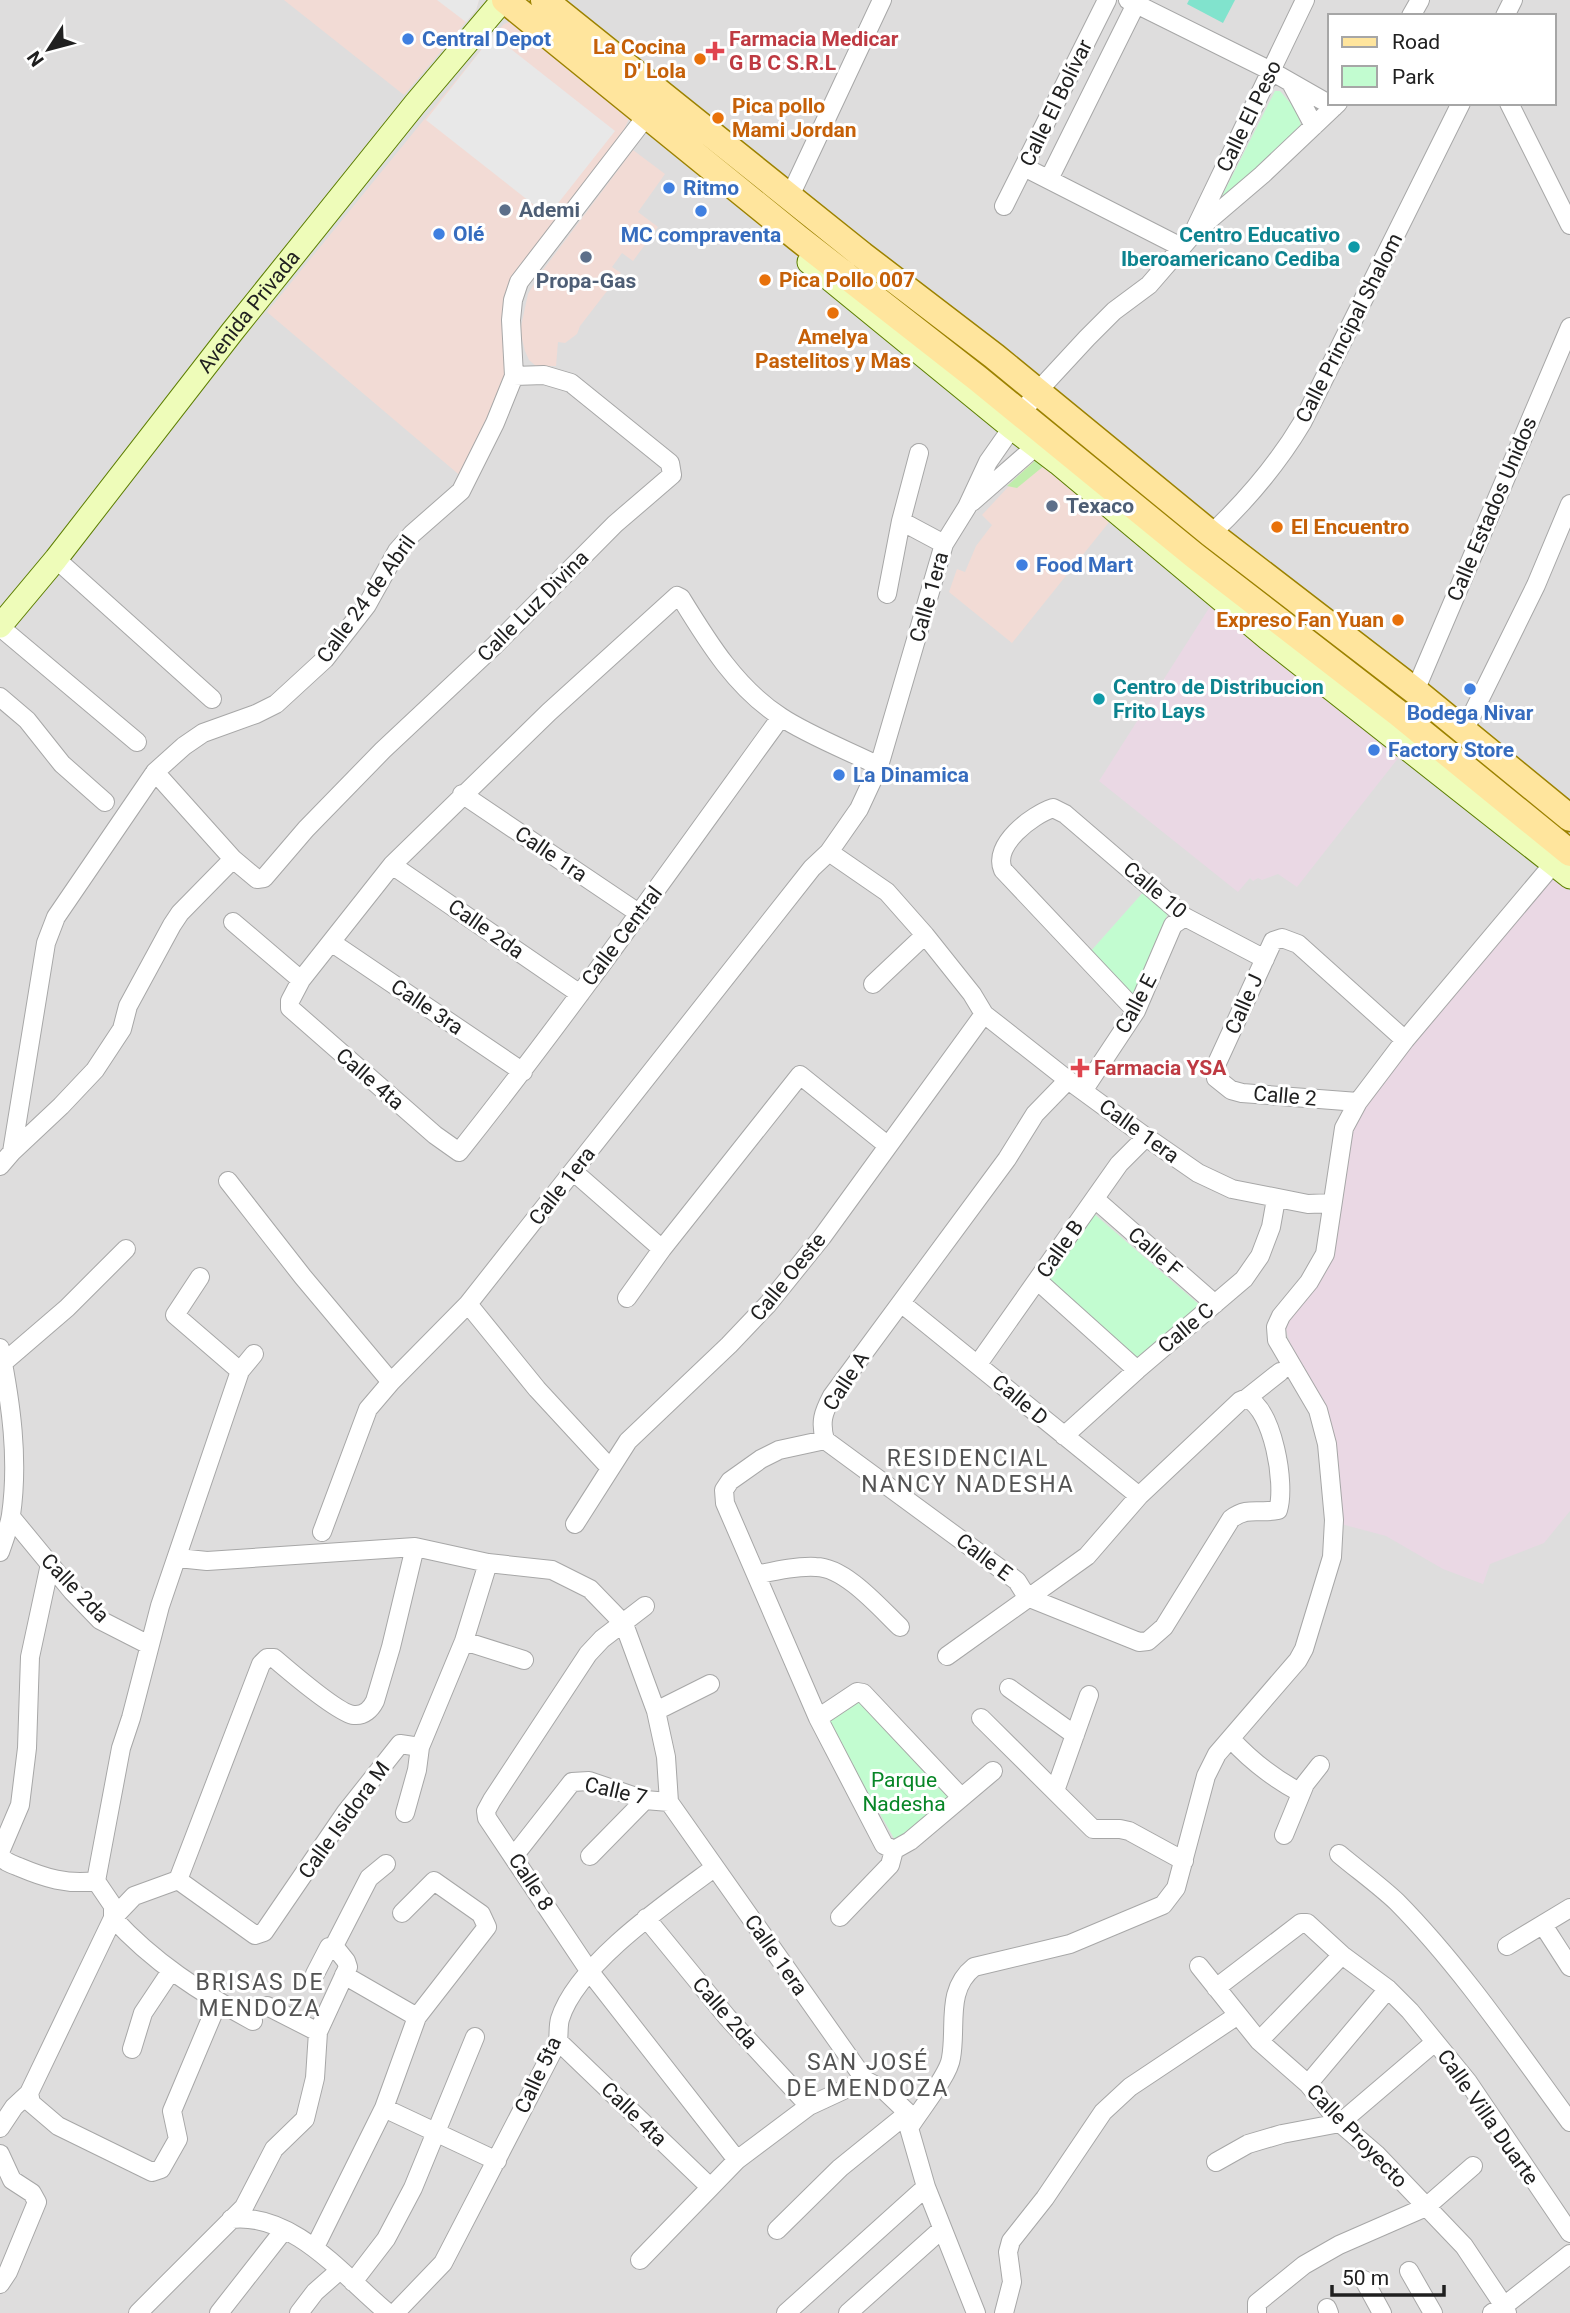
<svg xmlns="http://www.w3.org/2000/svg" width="1570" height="2313" font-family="Roboto,sans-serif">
  <rect width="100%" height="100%" fill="#f1efe6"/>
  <path fill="#dedddd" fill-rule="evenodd" d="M 0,0 L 1570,0 L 1570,2313 L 0,2313 ZM 1330,16 L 1554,16 L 1554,103 L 1330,103 Z"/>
  <path fill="#f2dbd5" d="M 284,0 L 479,0 L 476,10 L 404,95 Z
    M 514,20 L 631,114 L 624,130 L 526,259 L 499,401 L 463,478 L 267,312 L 493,35 L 504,24 Z
    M 633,150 L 665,174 L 638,212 L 658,227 L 633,261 L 622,253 L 612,267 L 621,273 L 580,326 L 577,334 L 565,343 L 558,342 L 556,366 L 536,366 L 529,360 L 525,351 L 520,331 L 528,294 L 540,274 Z
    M 1036,457 L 1114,516 L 1012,643 L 949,592 L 957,569 L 965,572 L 976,546 L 992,525 L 982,515 Z"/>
  <path fill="#ead8e4" d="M 1211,605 L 1399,757 L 1297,887 L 1278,874 L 1262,880 L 1258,878 L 1253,881 L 1250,878 L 1238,892 L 1099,781 Z
    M 1551,875 L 1570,891 L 1570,1511 L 1544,1543 L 1490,1564 L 1483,1584 L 1443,1569 L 1386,1536 L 1341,1524 L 1335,1489 L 1286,1330 L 1291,1314 L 1323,1275 L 1337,1220 L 1348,1136 L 1363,1109 L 1434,1017 Z"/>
  <path fill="#c0edab" d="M 1039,457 L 1045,465 L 1017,488 L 1007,486 Z"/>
  <path fill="#c2fcd0" d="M 1275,91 L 1280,91 L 1297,111 L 1301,126 L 1216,208 Z
    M 1146,889 L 1170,908 L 1134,998 L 1090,952 Z
    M 1092,1212 L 1202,1307 L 1128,1373 L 1037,1286 Z
    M 858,1698 L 952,1796 L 895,1840 L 827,1721 Z"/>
  <path fill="#81e3cd" d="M 1189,0 L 1235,0 L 1223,23 L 1187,4 Z"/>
  <path fill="#e8e8e8" d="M 437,0 L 479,0 L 476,10 L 466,22 Z
    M 493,35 L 615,131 L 548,216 L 426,120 Z"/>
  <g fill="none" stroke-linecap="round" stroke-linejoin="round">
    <g stroke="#a7a7a7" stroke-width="20">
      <path id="street" d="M 1128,0 L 1271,71 L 1334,107
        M 1411,16 L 1420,0
        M 1505,16 L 1513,0
        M 1291,83 L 1314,126
        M 1509,103 L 1570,225
        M 1024,167 L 1181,247
        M 1049,179 L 1136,4
        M 790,196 L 882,0
        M 1004,206 L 1107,0
        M 1196,227 L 1305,0
        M 972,502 L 1043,440
        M 901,521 L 919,453
        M 1211,534 C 1247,500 1277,465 1302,423 L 1461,103
        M 56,559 L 212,699
        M 887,594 L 901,521 L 944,544
        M 0,627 L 137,742
        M 1415,691 L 1570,327
        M 0,697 L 27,720 L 62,764 L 105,802
        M 781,717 C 675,863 571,1011 459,1152 L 435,1135 L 290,1008 L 290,1001 L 301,980 L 392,865 L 549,712 L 677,596 L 681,598 C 708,642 736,688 781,717 C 808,735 849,751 879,766
        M 1464,731 L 1536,585 L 1570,504
        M 155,772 L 233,859 L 257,879 L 264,878 L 306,829 L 383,750 L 494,646 L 615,524 L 672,475 L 670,463 L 571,383 L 544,375 L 514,376
        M 462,794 L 640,914
        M 829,852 L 887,892 L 925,935 L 972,994 L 984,1014 L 1068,1080 L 1146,1137 L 1198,1173 L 1232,1189 L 1308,1204 L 1332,1203
        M 392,865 L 580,994
        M 233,922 L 301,980
        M 331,942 L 523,1072
        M 873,984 L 925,935
        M 1136,1011 L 1003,870 C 992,845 1032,815 1053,808 L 1065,814 L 1185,917 L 1265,959
        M 1083,1091 L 1136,1011 L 1173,925 L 1185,917
        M 1358,1102 L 1242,1093 L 1231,1090 L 1216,1078 L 1217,1063 L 1273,941 L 1282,938 L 1298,944 L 1405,1040
        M 12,1152 L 46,943 L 56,917 L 155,772 L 184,746 L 203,733 L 256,714 L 276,704 L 325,659 L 367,605 L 397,551 L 412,534 L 461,491 L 495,423 L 514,376 L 511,320 L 513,300 L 519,282 L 642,122
        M 0,1166 L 12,1152 L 61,1106 L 95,1070 L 122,1029 L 128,1006 L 172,925 L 180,913 L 233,859
        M 574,1172 L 662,1249
        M 228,1181 L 303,1277 L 391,1382
        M 1095,1199 L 1215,1304
        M 200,1277 L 175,1315 L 240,1371
        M 1038,1281 L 1137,1370
        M 627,1298 L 662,1249 L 800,1075 L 887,1145
        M 901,1303 L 1139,1496
        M 468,1304 L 537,1389 L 610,1468
        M 0,1348 C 11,1403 19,1459 11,1515 C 9,1528 4,1540 0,1552
        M 3,1363 L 67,1308 L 126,1249
        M 978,1364 L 1119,1164 L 1146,1137
        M 1247,1398 L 1280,1372
        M 1064,1436 L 1137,1370 L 1244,1279 L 1260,1256 L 1271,1227 L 1276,1199
        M 825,1440 L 1017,1581 L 1027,1597 L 1139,1642 L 1148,1641 L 1164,1627 L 1231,1519 C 1248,1506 1259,1514 1278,1510 C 1286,1484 1273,1410 1247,1398 L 1240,1401 L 1139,1496 L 1087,1556 L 947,1656
        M 11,1517 L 72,1591 L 100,1620 L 149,1645
        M 575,1524 L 628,1441 L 729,1345 L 768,1304 L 822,1237 L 984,1014
        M 322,1532 L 368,1409 L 391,1382 L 468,1304 L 812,868 L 829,852 L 859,809 L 879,766 L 944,544 L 967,507 L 988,462 L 1037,392 L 1087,338 L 1114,311 L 1149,285 L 1194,233 L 1262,175 L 1338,103
        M 178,1558 L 207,1561 L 415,1547 L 488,1563 L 552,1570 L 590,1589 L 624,1624 L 656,1711 L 666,1757 L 669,1802 L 865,2080 L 884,2090 L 908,2113 L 909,2128 L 926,2187 L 976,2313
        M 756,1575 C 775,1571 796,1566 816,1567 C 845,1567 880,1608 900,1627
        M 645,1606 L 602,1639 L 588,1654 L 492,1800 L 486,1811 L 487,1818 L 590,1972 L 737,2160
        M 464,1641 L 524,1660
        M 1009,1688 L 1075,1735
        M 656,1711 L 710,1684
        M 818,1718 L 857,1692 L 863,1693 L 961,1797
        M 981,1718 L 1093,1829 L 1120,1829 L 1129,1831 L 1184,1861
        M 1231,1739 C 1252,1762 1273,1778 1301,1793
        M 1055,1791 L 1089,1695
        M 405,1813 L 417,1770 L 420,1747
        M 1284,1835 L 1305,1784 L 1320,1765
        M 894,1850 L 884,1845 L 818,1718 L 725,1503 L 724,1490 L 730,1481 L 761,1459 L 779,1450 L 825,1440 C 820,1422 823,1413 832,1396 L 1007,1159 L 1035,1114 L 1068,1080
        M 0,1852 L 20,1805 L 27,1748 L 30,1657 L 50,1564
        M 1339,1854 C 1358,1870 1379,1885 1397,1902 C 1462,1968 1515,2047 1570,2122
        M 0,1855 C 4,1862 11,1864 19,1867 C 45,1878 67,1885 96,1881 L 113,1906 L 113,1918 C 153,1962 201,1993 253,2021
        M 514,1856 L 572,1782 L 589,1781 L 645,1800 L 669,1802
        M 590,1856 L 645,1800
        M 178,1880 L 261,1664 L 267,1658 L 274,1658 C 288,1670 339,1714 354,1715 C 364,1716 371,1709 375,1701 L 391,1647 L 415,1547
        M 96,1881 L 121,1748 L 131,1718 L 160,1606 L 240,1371 L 254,1354
        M 840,1917 L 890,1865 L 894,1850 L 910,1841 L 993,1771
        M 646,1918 L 727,2017 L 809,2106
        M 1543,1925 L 1570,1967
        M 1507,1946 L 1570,1908
        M 1199,1966 L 1259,2041 L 1308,2084 L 1340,2123 L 1376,2154 L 1464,2246 L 1504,2306 L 1507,2313
        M 315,1974 L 329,1947 L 334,1946
        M 344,1975 L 417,2017
        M 1216,1988 L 1301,1923 L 1307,1923 L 1342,1955 L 1388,1989 L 1410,2011 L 1468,2082 L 1570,2233
        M 267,2006 L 318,2032
        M 558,2041 L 710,2187
        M 1259,2041 L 1342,1955
        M 132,2049 L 143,2013 L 171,1971
        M 1308,2084 L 1388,1989
        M 29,2093 L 31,2103 L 58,2126 L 152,2172 L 161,2169 L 178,2139 L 172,2111 L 218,2002
        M 384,2108 L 497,2161
        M 0,2128 L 14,2107 L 29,2093 L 113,1918 L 134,1896 L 178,1880 L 255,1935 L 264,1932 L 346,1812 L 400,1744 L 420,1747 L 464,1641 L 488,1563
        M 909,2128 C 920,2110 949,2075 951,2058 C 957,2026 945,1990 974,1967 L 1070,1944 L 1163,1905 L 1176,1888 L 1206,1776 L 1217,1754 L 1298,1660 L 1304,1649 L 1332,1557 L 1334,1520 L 1327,1444 L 1318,1410 L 1277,1340 L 1276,1327 L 1281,1316 L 1309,1282 L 1325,1254 L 1344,1128 L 1358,1102 L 1405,1040 L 1554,863
        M 0,2154 L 12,2180 L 32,2193 L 37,2202 L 8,2272 L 0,2284
        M 1216,2162 L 1248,2144 L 1282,2134 L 1340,2123 L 1435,2042
        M 231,2219 C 294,2212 344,2277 388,2313
        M 777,2230 L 840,2168 L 908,2113
        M 315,2247 L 384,2108 L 417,2017 L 487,1927 L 481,1914 L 434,1881 L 402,1913
        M 640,2260 L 737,2160 L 809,2106 L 865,2080
        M 1409,2271 L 1433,2313
        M 1364,2280 L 1382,2313
        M 353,2282 L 386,2239 L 413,2188 L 475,2037
        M 1327,2308 L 1329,2313
        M 138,2313 L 244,2207 L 274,2149 L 305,2119 L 315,2078 L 318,2032 L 348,1967 L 346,1961 L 334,1946 L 369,1878 L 386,1864
        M 219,2313 L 284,2230
        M 299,2313 L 315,2292 L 340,2270
        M 395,2313 L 443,2263 L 558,2041 C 559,2034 558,2026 560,2019 C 577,1964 668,1902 714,1868
        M 786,2313 L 926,2187
        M 848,2313 L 942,2229
        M 1004,2313 L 1012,2282 L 1008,2252 L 1011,2241 L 1045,2198 L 1103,2112 L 1130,2087 L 1238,2015
        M 1257,2313 L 1257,2303 L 1304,2265 L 1339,2245 L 1426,2207 L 1473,2166
        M 1492,2313 L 1504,2306 L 1570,2254"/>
    </g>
    <g stroke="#5c7e00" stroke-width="25">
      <g id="secondary">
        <path d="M 809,262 L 1012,428 L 1058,463 L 1267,638 L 1570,877"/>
        <path id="s1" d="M 0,626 L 56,559 L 232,332 L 415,104 L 503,0"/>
      </g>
    </g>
    <g stroke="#9c8200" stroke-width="29">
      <path id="primary" d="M 505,0 L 798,238 L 977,378 L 1195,556 L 1398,713 L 1570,853
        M 544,0 L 862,255 L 994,356 L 1211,534 L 1415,691 L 1570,818"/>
    </g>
    <use href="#street" stroke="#fff" stroke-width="18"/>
    <use href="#secondary" stroke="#eefcb9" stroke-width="23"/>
    <use href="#primary" stroke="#ffe59d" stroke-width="26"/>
  </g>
  <g fill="#3f7fe0" stroke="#fff" stroke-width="2.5">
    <circle cx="408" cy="39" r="7"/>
    <circle cx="669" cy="188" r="7"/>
    <circle cx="701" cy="211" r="7"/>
    <circle cx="439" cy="234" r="7"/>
    <circle cx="1022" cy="565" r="7"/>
    <circle cx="1470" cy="689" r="7"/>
    <circle cx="1374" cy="750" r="7"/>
    <circle cx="839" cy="775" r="7"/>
  </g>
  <g fill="#e0444e" stroke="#fff" stroke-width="2.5">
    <path d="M711.5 40.5h7v7h7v7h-7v7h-7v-7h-7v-7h7z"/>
    <path d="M1076.5 1057.5h7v7h7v7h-7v7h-7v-7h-7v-7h7z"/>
  </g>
  <g fill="#e8710a" stroke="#fff" stroke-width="2.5">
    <circle cx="700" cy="59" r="7"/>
    <circle cx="718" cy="118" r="7"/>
    <circle cx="765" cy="280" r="7"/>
    <circle cx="833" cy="313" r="7"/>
    <circle cx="1277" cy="527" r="7"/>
    <circle cx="1398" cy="620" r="7"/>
  </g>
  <g fill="#5c6f8a" stroke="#fff" stroke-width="2.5">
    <circle cx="505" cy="210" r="7"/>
    <circle cx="586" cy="257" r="7"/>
    <circle cx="1052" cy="506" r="7"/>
  </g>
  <g fill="#0f9aa8" stroke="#fff" stroke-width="2.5">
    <circle cx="1354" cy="247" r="7"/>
    <circle cx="1099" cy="699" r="7"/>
  </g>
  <g text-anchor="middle" stroke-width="6" stroke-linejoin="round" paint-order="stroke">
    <g font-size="21" font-weight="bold" fill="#366cbe" stroke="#fff" text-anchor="start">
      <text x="422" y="46">Central Depot</text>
      <text x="683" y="195">Ritmo</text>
      <text x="453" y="241">Olé</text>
      <text x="701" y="242" text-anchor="middle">MC compraventa</text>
      <text x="1036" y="572">Food Mart</text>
      <text x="1470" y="720" text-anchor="middle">Bodega Nivar</text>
      <text x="1388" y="757">Factory Store</text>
      <text x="853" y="782">La Dinamica</text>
    </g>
    <g font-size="21" font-weight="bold" fill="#be3a42" stroke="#fff" text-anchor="start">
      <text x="729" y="46">Farmacia Medicar<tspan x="729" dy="24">G B C S.R.L</tspan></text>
      <text x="1094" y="1075">Farmacia YSA</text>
    </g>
    <g font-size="21" font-weight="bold" fill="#c56008" stroke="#fff" text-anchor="start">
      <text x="686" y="54" text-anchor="end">La Cocina<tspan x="686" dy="24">D' Lola</tspan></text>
      <text x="732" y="113">Pica pollo<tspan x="732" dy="24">Mami Jordan</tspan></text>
      <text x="779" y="287">Pica Pollo 007</text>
      <text x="833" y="344" text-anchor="middle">Amelya<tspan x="833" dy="24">Pastelitos y Mas</tspan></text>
      <text x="1291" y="534">El Encuentro</text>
      <text x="1384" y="627" text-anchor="end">Expreso Fan Yuan</text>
    </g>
    <g font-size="21" fill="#202020" stroke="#fff">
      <text transform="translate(1056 103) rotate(-64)" y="7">Calle El Bolívar</text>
      <text transform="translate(1249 116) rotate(-64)" y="7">Calle El Peso</text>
      <text dy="7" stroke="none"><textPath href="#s1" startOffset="401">Avenida Privada</textPath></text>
      <text transform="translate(1349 328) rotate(-63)" y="7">Calle Principal Shalom</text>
      <text transform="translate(1492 509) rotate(-67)" y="7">Calle Estados Unidos</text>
      <text transform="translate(929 597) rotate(-74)" y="7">Calle 1era</text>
      <text transform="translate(366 599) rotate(-54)" y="7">Calle 24 de Abril</text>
      <text transform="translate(533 606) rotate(-45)" y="7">Calle Luz Divina</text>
      <text transform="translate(551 854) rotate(34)" y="7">Calle 1ra</text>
      <text transform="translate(1155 890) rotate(40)" y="7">Calle 10</text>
      <text transform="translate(486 929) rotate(35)" y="7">Calle 2da</text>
      <text transform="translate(622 936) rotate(-53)" y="7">Calle Central</text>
      <text transform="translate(1136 1004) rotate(-62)" y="7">Calle E</text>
      <text transform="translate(1244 1004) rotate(-66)" y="7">Calle J</text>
      <text transform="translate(427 1007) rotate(34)" y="7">Calle 3ra</text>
      <text transform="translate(370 1079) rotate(41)" y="7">Calle 4ta</text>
      <text transform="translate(1285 1096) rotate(5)" y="7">Calle 2</text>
      <text transform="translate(1139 1131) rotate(36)" y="7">Calle 1era</text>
      <text transform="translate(562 1186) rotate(-52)" y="7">Calle 1era</text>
      <text transform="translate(1060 1249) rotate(-55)" y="7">Calle B</text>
      <text transform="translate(1155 1252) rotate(41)" y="7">Calle F</text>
      <text transform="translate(788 1277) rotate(-51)" y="7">Calle Oeste</text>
      <text transform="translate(1186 1328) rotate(-40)" y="7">Calle C</text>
      <text transform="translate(846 1381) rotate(-57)" y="7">Calle A</text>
      <text transform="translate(1020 1400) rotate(40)" y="7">Calle D</text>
      <text transform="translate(984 1557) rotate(37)" y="7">Calle E</text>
      <text transform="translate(75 1588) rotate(46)" y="7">Calle 2da</text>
      <text transform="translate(616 1791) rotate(13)" y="7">Calle 7</text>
      <text transform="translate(344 1820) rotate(-54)" y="7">Calle Isidora M</text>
      <text transform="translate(531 1882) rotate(57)" y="7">Calle 8</text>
      <text transform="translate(776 1955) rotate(55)" y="7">Calle 1era</text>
      <text transform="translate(725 2013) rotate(49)" y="7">Calle 2da</text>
      <text transform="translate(538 2075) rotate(-65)" y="7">Calle 5ta</text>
      <text transform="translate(634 2114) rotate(44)" y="7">Calle 4ta</text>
      <text transform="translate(1488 2117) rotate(55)" y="7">Calle Villa Duarte</text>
      <text transform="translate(1357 2136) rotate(46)" y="7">Calle Proyecto</text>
    </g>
    <g font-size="21" font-weight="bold" fill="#4e5e75" stroke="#fff" text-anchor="start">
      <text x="519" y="217">Ademi</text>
      <text x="586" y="288" text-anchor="middle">Propa-Gas</text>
      <text x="1066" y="513">Texaco</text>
    </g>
    <g font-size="21" font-weight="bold" fill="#0d838f" stroke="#fff" text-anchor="end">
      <text x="1340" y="242">Centro Educativo<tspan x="1340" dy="24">Iberoamericano Cediba</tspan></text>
      <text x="1113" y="694" text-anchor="start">Centro de Distribucion<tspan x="1113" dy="24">Frito Lays</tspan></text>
    </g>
    <g font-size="21" fill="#078626" stroke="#fff">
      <text x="904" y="1787">Parque<tspan x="904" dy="24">Nadesha</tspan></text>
    </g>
    <g font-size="23" letter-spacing="2" fill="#535353" stroke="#fff">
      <text x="968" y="1466">RESIDENCIAL<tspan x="968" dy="26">NANCY NADESHA</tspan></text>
      <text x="260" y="1990">BRISAS DE<tspan x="260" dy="26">MENDOZA</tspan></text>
      <text x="868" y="2070">SAN JOSÉ<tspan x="868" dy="26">DE MENDOZA</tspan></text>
    </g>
  </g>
  <rect x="1328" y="14" width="228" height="91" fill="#ffffff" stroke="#a6a6a6" stroke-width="2"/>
  <rect x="1342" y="37" width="35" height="10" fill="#ffe59d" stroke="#a6a6a6" stroke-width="2"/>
  <text x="1392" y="49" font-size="21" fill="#202020">Road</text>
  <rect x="1342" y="66" width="35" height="21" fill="#c2fcd0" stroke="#a6a6a6" stroke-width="2"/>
  <text x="1392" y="84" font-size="21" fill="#202020">Park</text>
  <g transform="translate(49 49) rotate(234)" stroke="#ffffff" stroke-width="5" paint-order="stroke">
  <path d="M0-5L12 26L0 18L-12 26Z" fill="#202020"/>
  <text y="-10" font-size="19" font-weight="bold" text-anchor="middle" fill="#202020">N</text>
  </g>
  <path d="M1332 2285v10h112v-10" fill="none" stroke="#202020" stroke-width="3.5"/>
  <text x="1342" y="2285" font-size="21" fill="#202020" stroke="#ffffff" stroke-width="5" paint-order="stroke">50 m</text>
</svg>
